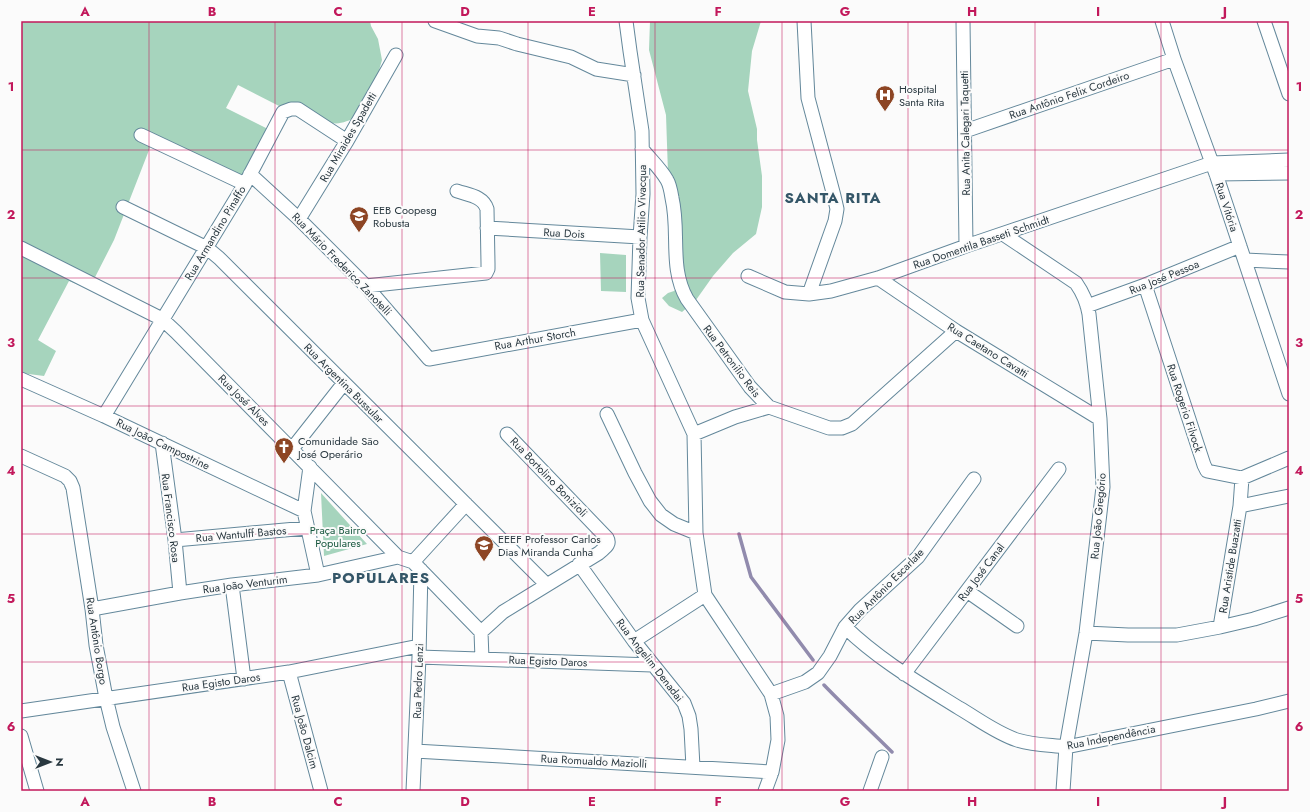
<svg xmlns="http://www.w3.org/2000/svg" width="1310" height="812" font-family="Jost,sans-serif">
  <rect width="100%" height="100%" fill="#fbfbfb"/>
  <path fill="#a6d4bd" d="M 21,21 L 370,21 L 371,26 L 378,39 L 382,60 L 376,81 L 356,118 C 349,120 340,125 332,123 C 318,120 295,94 281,107 L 238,85 L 226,108 L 268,129 L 241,185 L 151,145 L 114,240 L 89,289 L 69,281 L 38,340 L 56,351 L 44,376 L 21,373 Z
    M 650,21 L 761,21 L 752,51 L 748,91 L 757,129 L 757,140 L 762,176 L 762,207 L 756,234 L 733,253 L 713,276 L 696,300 L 682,312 L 669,306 L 662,298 L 668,293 L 674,291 L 678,286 L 671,261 L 666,115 L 649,50 Z
    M 600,253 L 626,255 L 626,292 L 601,291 Z
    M 321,493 L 367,544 L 324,556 Z"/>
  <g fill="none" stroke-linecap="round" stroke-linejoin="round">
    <path stroke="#918bad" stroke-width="3.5" d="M 739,534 L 751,577 L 813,660
      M 824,685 C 846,708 870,730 892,752"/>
    <g stroke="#64889b" stroke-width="15">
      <path id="minor" d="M 435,21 L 477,36 L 499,38 L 517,44 L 571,57 L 596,69 L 634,75
        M 626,21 L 630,51 L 642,131 L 643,194 L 640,237 L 638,298 L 642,320 L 694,434 L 696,533 L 705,595 L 771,694 L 777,716 L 778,740 L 772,772 L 765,791
        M 804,21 L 808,98 L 834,196 L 837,209 L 835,221 L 809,294
        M 963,21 L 966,246
        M 1162,21 L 1174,59 L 1216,174 L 1289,394
        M 1264,21 L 1289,94
        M 965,131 L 1174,59
        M 141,135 L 245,184
        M 642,149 C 650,159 661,169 667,180 C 670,185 671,192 672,198 C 680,232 669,268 687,299 L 750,387 L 769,407 L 829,428 L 842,428 L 852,424 L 956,331
        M 250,174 L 299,219 L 366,286 L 429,359 L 642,320
        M 1216,174 L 1289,173
        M 123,207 L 207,248 L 219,258 L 547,585
        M 299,219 L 347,141 L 396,55
        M 487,228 L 640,237
        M 1003,234 L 1076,283 C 1083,293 1087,302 1089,314 L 1100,419 L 1103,487 L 1086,633 L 1066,747 L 1063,791
        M 21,248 L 162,319 L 176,332 L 398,557 L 413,562 L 481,632
        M 1245,260 L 1289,262
        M 748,276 L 785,292 L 809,294 L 831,291 L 878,278 L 966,246 L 1206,165 L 1212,163 L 1289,160
        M 878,278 L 956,331 L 1100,419
        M 1145,285 L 1204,465 L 1207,471 L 1242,478 L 1240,506 L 1220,627
        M 366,286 L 486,273 L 488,269 L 488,263 L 487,209 C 483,196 468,195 457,191
        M 1087,306 L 1145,285 L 1240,246
        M 21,379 L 104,416 L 304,511
        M 607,414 L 635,473 L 650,501 L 661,515 L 674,524 L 696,533
        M 104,416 L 245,184 L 283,112 L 291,109 L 298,109 L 347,141
        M 694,434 L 735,417 L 769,407
        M 162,443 L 175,540 L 180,593
        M 292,449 L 344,383
        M 21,456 L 65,476 L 70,481 L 73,488 L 92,609 L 96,645 L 106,698 L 113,727 L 134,791
        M 310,467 L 304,511 L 318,575
        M 1242,478 L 1289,458
        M 1240,506 L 1289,496
        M 175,540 L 307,528
        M 413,562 L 466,504
        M 579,564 L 634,641 L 684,703 L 689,716 L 691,729 L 693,767
        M 232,585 L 244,679
        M 967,591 L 1017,626
        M 92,609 L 180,593 L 232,585 L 318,575 L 398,557
        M 845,627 C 879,660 919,683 959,708 C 978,719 996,733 1017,740 C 1033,745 1050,745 1066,747 L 1256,709 L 1289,701
        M 1086,633 L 1128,635 L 1177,635 L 1220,627 L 1254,619 L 1289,608
        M 634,641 L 705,595
        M 419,657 L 652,665
        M 482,659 L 481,632 L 503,612 L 599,553 C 604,548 611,545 607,538 L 507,434
        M 289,672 L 321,791
        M 904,674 L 1059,469
        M 771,694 L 805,682 L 818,673 L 830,656 L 845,627 L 860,610 L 918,557 L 974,479
        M 21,711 L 289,672 L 419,646
        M 21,736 L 37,791
        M 415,751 L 772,772
        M 413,791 L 419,657 L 421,570
        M 870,791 L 882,757"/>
    </g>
    <use href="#minor" stroke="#fff" stroke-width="13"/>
  </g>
  <path fill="none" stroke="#c2185b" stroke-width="1" stroke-opacity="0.55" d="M 149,21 L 149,791M 275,21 L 275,791M 402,21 L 402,791M 528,21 L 528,791M 655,21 L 655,791M 782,21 L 782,791M 908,21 L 908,791M 1035,21 L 1035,791M 1161,21 L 1161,791M 21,150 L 1289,150M 21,278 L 1289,278M 21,406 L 1289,406M 21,534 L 1289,534M 21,662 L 1289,662"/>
  <defs>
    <g id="hospital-pin" transform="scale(1)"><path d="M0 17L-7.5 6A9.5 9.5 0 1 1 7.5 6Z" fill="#8d4524" stroke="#fbfbfb"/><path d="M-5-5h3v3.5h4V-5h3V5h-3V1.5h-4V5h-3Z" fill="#fff"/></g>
    <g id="school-pin" transform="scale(1)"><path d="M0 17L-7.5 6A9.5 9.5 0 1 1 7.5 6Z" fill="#8d4524" stroke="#fbfbfb"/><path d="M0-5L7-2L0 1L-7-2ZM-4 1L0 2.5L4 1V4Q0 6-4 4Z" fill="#fff"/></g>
    <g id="church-pin" transform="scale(1)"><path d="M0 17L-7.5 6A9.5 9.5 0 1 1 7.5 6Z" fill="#8d4524" stroke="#fbfbfb"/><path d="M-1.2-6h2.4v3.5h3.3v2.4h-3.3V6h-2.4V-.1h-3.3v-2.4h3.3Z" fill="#fff"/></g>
  </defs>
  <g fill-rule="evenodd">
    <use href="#hospital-pin" x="885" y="95"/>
    <use href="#school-pin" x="359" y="216"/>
    <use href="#church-pin" x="284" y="447"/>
    <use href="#school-pin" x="484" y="545"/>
  </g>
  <g text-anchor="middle" stroke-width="4" stroke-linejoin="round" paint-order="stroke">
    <g font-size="11" fill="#293840" stroke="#fbfbfb" text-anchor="start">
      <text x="899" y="93">Hospital<tspan x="899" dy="13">Santa Rita</tspan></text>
      <text x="373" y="214">EEB Coopesg<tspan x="373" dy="13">Robusta</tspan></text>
      <text x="298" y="445">Comunidade São<tspan x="298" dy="13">José Operário</tspan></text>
      <text x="498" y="543">EEEF Professor Carlos<tspan x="498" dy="13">Dias Miranda Cunha</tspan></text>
    </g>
    <g font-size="11" fill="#293840" stroke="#fbfbfb">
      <text transform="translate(1069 95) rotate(-19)" y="4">Rua Antônio Felix Cordeiro</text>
      <text transform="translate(965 133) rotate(-91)" y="4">Rua Anita Calegari Taquetti</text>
      <text transform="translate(348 137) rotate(-60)" y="4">Rua Miraides Spadetti</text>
      <text transform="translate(1227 207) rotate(72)" y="4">Rua Vitória</text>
      <text transform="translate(641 231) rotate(-89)" y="4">Rua Senador Atilio Vivacqua</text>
      <text transform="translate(215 233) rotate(-59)" y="4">Rua Armandino Pinaffo</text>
      <text transform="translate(564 233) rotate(3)" y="4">Rua Dois</text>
      <text transform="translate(981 242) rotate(-19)" y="4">Rua Domentila Basseti Schmidt</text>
      <text transform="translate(342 264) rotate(46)" y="4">Rua Mário Frederico Zanotelli</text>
      <text transform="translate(1164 277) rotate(-22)" y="4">Rua José Pessoa</text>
      <text transform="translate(535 339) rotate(-10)" y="4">Rua Arthur Storch</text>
      <text transform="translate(988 350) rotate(32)" y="4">Rua Caetano Cavatti</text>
      <text transform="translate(732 361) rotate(53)" y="4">Rua Petronilio Reis</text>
      <text transform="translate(344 383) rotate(45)" y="4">Rua Argentina Bussular</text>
      <text transform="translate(244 400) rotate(45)" y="4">Rua José Alves</text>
      <text transform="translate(1185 408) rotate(72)" y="4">Rua Rogerio Filvock</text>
      <text transform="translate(163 444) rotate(26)" y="4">Rua João Campostrine</text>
      <text transform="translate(549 477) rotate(46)" y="4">Rua Bortolino Bonizioli</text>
      <text transform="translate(1098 516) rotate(-85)" y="4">Rua João Gregório</text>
      <text transform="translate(171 518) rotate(83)" y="4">Rua Francisco Rosa</text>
      <text transform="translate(241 534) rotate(-5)" y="4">Rua Wantulff Bastos</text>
      <text transform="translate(1230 566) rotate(-81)" y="4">Rua Aristide Buazatti</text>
      <text transform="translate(981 572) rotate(-53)" y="4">Rua José Canal</text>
      <text transform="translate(245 584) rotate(-7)" y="4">Rua João Venturim</text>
      <text transform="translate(886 586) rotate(-45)" y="4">Rua Antônio Escarlate</text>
      <text transform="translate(97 641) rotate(81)" y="4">Rua Antônio Borgo</text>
      <text transform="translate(650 660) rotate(52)" y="4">Rua Angelim Denadai</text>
      <text transform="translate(548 661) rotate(2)" y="4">Rua Egisto Daros</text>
      <text transform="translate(418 681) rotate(-88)" y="4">Rua Pedro Lenzi</text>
      <text transform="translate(221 682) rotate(-8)" y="4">Rua Egisto Daros</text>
      <text transform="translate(305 732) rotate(75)" y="4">Rua João Dalcim</text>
      <text transform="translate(1111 737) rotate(-11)" y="4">Rua Independência</text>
      <text transform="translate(594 761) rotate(3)" y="4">Rua Romualdo Maziolli</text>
    </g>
    <g font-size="11" fill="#17573e" stroke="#fbfbfb">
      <text x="338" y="534">Praça Bairro<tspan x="338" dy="13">Populares</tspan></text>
    </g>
    <g font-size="15" font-weight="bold" letter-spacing="1" fill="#345668" stroke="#fbfbfb">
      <text x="833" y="203">SANTA RITA</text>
      <text x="381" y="583">POPULARES</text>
    </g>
  </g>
  <rect width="1310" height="812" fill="none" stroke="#fbfbfb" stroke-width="44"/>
  <g transform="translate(50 762) rotate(90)" stroke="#fbfbfb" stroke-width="3" paint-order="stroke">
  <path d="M0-3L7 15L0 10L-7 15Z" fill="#293840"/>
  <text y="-6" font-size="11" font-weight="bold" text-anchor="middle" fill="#293840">N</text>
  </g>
  <rect x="22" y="22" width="1266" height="768" fill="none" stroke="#c2185b" stroke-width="1.5"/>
  <g font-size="13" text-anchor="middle" font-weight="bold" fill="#c2185b">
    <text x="85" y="16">A</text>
    <text x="212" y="16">B</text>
    <text x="338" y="16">C</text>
    <text x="465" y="16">D</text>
    <text x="592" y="16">E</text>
    <text x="718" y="16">F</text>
    <text x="845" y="16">G</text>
    <text x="972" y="16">H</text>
    <text x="1098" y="16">I</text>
    <text x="1225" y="16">J</text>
    <text x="11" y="91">1</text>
    <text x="1299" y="91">1</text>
    <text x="11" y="219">2</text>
    <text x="1299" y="219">2</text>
    <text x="11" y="347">3</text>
    <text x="1299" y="347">3</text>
    <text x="11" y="475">4</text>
    <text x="1299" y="475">4</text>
    <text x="11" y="603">5</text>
    <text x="1299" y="603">5</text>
    <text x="11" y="731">6</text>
    <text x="1299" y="731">6</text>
    <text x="85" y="806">A</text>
    <text x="212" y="806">B</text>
    <text x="338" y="806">C</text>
    <text x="465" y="806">D</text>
    <text x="592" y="806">E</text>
    <text x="718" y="806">F</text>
    <text x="845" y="806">G</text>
    <text x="972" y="806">H</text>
    <text x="1098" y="806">I</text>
    <text x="1225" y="806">J</text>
  </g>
</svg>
